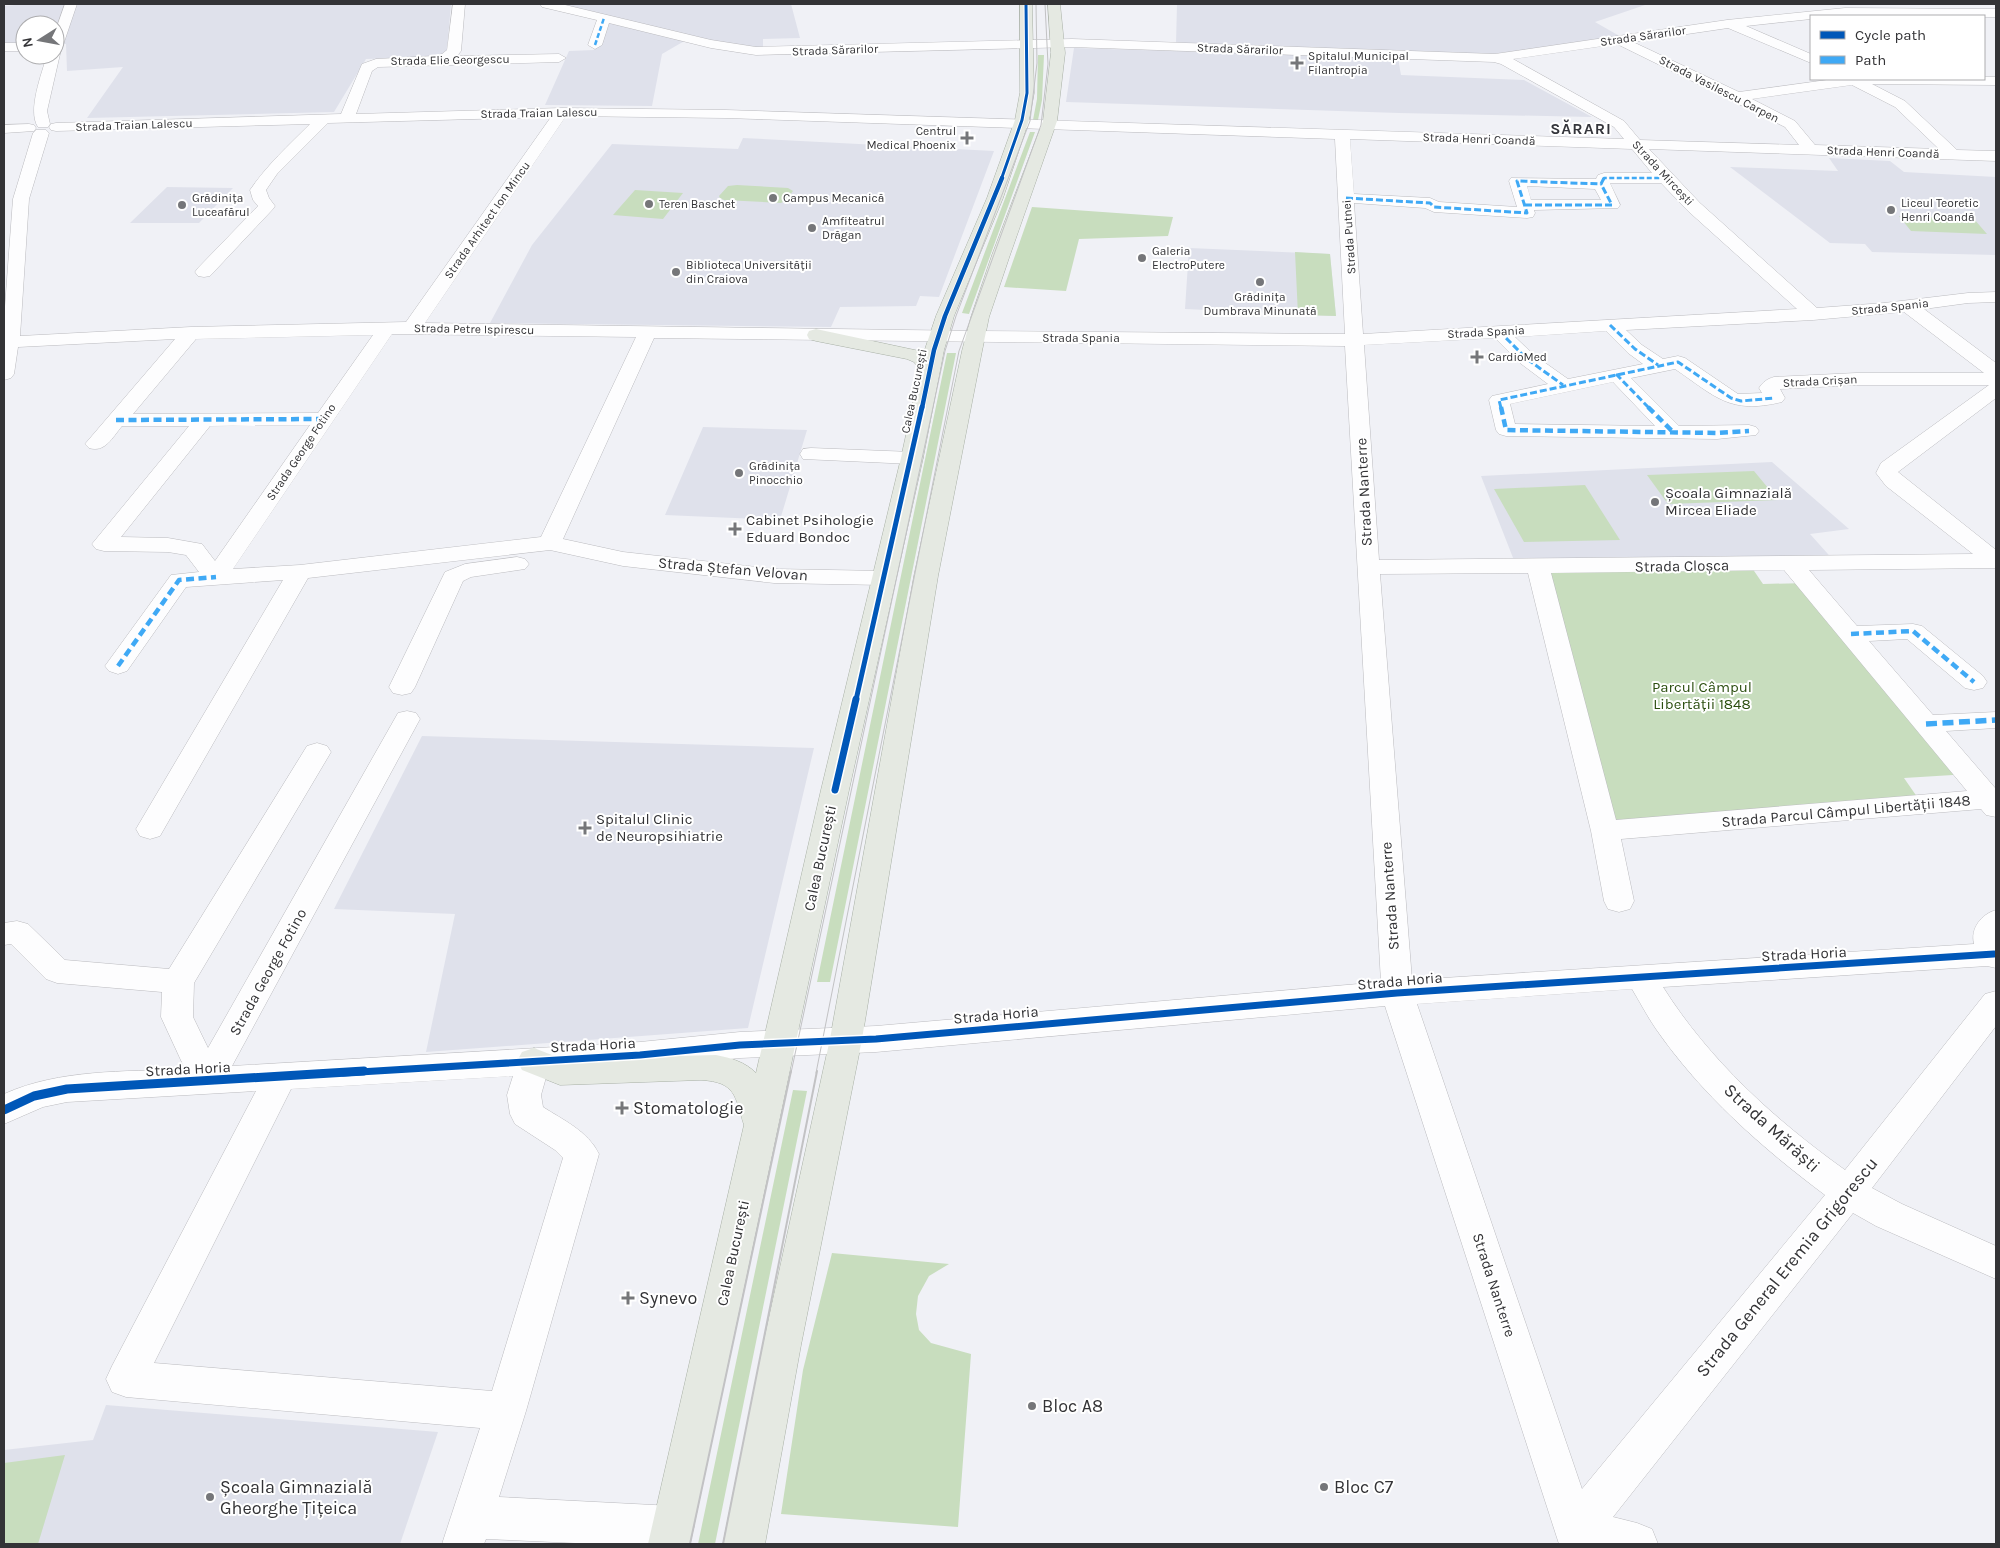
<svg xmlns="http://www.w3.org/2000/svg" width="2000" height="1548" font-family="Karla,sans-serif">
  <rect width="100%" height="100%" fill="#f0f1f6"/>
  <path fill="#dfe1eb" d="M 26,4 L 451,4 L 447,50 L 440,57 L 366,59 L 334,112 L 87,118 L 123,67 L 67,71 L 66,44 L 55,44 L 55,25 L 25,25 L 25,44 L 4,44 L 4,6 Z
    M 556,4 L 791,4 L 800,38 L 763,39 L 763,48 L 725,44 L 693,36 L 662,54 L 652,106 L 545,105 L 569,51 L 594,50 L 606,16 Z
    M 1177,4 L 1648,4 L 1595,22 L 1623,38 L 1483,55 L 1176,44 Z
    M 1074,48 L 1398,58 L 1401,75 L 1524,80 L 1592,117 L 1399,113 L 1066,102 Z
    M 743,138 L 994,151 L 939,297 L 920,296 L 916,306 L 840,307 L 831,327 L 490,323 L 532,245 L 612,144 L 738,149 Z
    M 1829,158 L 1890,161 L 1904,172 L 1996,177 L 1996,255 L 1872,252 L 1865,244 L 1830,243 L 1730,167 L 1838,171 Z
    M 167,187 L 233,188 L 199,223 L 130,223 Z
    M 1189,248 L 1330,254 L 1336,316 L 1185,309 Z
    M 703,427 L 807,430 L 780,520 L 665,515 Z
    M 1772,462 L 1849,529 L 1810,534 L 1836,563 L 1517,568 L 1481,476 Z
    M 422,736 L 814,748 L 748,1028 L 426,1052 L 455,914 L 334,909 Z
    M 106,1405 L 438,1432 L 400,1544 L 4,1544 L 4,1450 L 93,1440 Z"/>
  <path fill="#c8ddbe" d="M 1038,55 L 1044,55 L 1042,100 L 1038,120 L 1033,120 L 1037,99 Z
    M 1030,132 L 1035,132 L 969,314 L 962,313 Z
    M 737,185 L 788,188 L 793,191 L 786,200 L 781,203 L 724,200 L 720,198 L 719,196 L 728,186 Z
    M 635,190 L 683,193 L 663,219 L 613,215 Z
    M 1032,207 L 1173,217 L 1168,236 L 1079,239 L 1066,291 L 1004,287 Z
    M 1899,216 L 1974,219 L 1987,234 L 1911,231 Z
    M 1295,252 L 1330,254 L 1336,316 L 1298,315 Z
    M 947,353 L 956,353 L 830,982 L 817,982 Z
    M 1754,471 L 1778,500 L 1668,504 L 1647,475 Z
    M 1585,485 L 1620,540 L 1524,542 L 1494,489 Z
    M 1750,565 L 1763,584 L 1808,583 L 1969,774 L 1904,778 L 1922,804 L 1605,831 L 1538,567 Z
    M 793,1090 L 807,1091 L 715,1544 L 698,1544 Z
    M 832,1253 L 949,1264 L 929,1276 L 918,1296 L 916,1314 L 919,1330 L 931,1343 L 971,1354 L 958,1527 L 781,1514 L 803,1370 Z
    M 65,1455 L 38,1544 L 4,1544 L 4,1463 Z"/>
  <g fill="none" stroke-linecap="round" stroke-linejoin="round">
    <g stroke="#bbbbbf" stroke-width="1">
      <path id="minor" d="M 65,4 L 77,4 L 60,54 L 47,111 L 50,124 L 48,127 L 38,127 C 27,111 42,73 47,55 L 55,55 L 55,32 Z
        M 453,4 L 465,4 L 461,51 L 457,56 L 559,54 L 566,58 L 559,62 L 378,67 L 372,71 L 356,114 L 562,108 L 726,110 L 1624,139 L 1614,127 L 1501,64 L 1494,62 L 1072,47 L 756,55 L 711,48 L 609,23 L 602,45 L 595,49 L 588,45 L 597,20 L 542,7 L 540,4 L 561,4 L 711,40 L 756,47 L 1072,39 L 1495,54 L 1727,20 L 1845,8 L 1996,9 L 1996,17 L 1811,16 L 1811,19 L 1746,26 L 1811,54 L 1811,63 L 1728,28 L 1633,42 L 1739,92 L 1834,79 L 1984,79 L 1984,77 L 1996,77 L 1996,85 L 1872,84 L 1905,101 L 1957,150 L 1996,151 L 1996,161 L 1649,149 L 1700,203 L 1817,308 L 1884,303 L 1968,293 L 1996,292 L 1996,302 L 1968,303 L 1924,309 L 1996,363 L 1996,398 L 1898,472 L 1996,550 L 1996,568 L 1809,570 L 1857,626 L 1913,624 L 1922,626 L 1983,676 L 1987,682 L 1983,688 L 1974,690 L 1965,688 L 1907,639 L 1869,641 L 1933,715 L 1996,712 L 1996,728 L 1946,731 L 1996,789 L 1996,817 L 1986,815 L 1981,809 L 1621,839 L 1634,901 L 1630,909 L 1619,912 L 1608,909 L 1604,901 L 1591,831 L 1528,573 L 1380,574 L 1412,980 L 1974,944 C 1970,928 1982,914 1996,910 L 1996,968 L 1987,966 L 1663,987 C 1709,1060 1775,1120 1845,1170 L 1985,994 L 1996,991 L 1996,1026 L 1872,1188 L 1902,1204 L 1996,1246 L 1996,1279 L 1876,1226 L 1853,1213 L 1613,1517 L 1637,1523 L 1652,1529 L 1658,1544 L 1559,1544 L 1385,1006 L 876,1052 L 740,1058 L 640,1068 L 547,1074 L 541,1095 L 543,1107 C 563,1120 588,1131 599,1154 L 526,1411 L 499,1497 L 673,1506 L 688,1512 L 694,1527 L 688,1542 L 682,1544 L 598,1544 L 486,1539 L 484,1544 L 442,1544 L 480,1428 L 126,1397 L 112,1392 L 106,1379 L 112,1366 L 256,1091 L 67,1102 L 43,1107 L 4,1124 L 4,1094 C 60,1069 124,1072 185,1069 L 161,1017 L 162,992 L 57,983 L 46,979 L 11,944 L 4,945 L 4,923 L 17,921 L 28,924 L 65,960 L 169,969 L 307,746 L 317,743 L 327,746 L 331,752 L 194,983 L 193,1017 L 208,1048 L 398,713 L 407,711 L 416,713 L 420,719 L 232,1066 L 640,1042 L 740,1032 L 876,1026 L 1381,982 L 1345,346 L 654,338 L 563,539 L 623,552 L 774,569 L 884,571 L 892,573 L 896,578 L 892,583 L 884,585 L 774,583 L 623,566 L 550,550 L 308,578 L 160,836 L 150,839 L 140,836 L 136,829 L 283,580 L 186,587 L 127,671 L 118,674 L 109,671 L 105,666 L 171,575 L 199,572 L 186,555 L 168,552 L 104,551 L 96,549 L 92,544 L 189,426 L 122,426 C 112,438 105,453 89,448 L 85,444 L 175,339 L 18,347 L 14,374 L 11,378 L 4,380 L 4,320 L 13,199 L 33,133 L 36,130 L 46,130 L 49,133 L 29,199 L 20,336 L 191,327 L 406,322 L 551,117 L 328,123 L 277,174 L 266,190 L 269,198 L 275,206 L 273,209 L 210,276 L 204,277 L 198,276 L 195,272 L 198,268 L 258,206 L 253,200 L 250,190 C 267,165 289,145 310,124 L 56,131 L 51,130 L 49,127 L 51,124 L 56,123 L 341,114 L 362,64 L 376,59 L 434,56 L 442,54 L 447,50 ZM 1617,44 L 1785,127 L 1799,145 L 1640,140 L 1624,121 L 1513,59 ZM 1852,85 L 1895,107 L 1939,149 L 1815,145 L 1795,121 L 1752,99 ZM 566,116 L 726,118 L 1335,139 L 1345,334 L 975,331 L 425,323 ZM 1350,139 L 1632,149 L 1652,173 L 1604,173 L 1598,175 L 1596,179 L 1511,178 L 1509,181 L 1517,207 L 1439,202 L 1430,198 L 1354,194 ZM 1610,183 L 1661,183 L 1688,211 L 1797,309 L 1363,334 L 1354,203 L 1425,208 L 1434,212 L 1527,218 L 1533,217 L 1535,213 L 1534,210 L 1618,208 L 1620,205 ZM 1527,186 L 1595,189 L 1601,200 L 1531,200 ZM 1904,312 L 1984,373 L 1856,373 L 1774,377 C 1767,379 1763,382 1759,388 L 1762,393 L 1738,394 L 1685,358 L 1678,356 L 1663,359 L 1642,345 L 1626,330 L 1813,320 ZM 1606,331 L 1628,353 L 1643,364 L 1568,379 L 1534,355 L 1515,337 ZM 392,334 L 636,337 L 541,537 L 300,565 L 233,569 ZM 373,335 L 318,413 L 133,414 L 196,339 ZM 1495,338 L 1520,363 L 1548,384 L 1492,396 L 1489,400 L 1496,430 L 1499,434 L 1506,436 L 1717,439 L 1756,435 L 1759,431 L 1756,427 L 1749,425 L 1679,426 L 1631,378 L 1675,369 C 1715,396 1729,415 1782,402 L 1785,398 L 1780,389 L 1856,385 L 1989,385 L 1881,463 L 1876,473 L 1886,486 L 1973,554 L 1379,560 L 1364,345 ZM 1613,382 L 1655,426 L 1515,424 L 1510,404 ZM 310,425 L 215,561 L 202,544 L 168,538 L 121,537 L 210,426 ZM 1784,570 L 1967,791 L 1616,820 L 1551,573 ZM 1632,989 C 1640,1002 1647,1016 1656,1029 C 1701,1094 1762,1148 1825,1195 L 1582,1489 L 1417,1004 ZM 513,1076 L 507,1095 L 510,1114 L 515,1124 L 555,1150 L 563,1158 L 492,1391 L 154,1363 L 291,1089 Z
        M 4,43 L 25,43 L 25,51 L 4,51 Z
        M 29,124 L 34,125 L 36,128 L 34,131 L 4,133 L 4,125 Z
        M 811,448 L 912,452 L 920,453 L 923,458 L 920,463 L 912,464 L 803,459 L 800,454 L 803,449 Z
        M 517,557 L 525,559 L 529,564 L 525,569 L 471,577 L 463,581 L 415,687 L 411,693 L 402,695 L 393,693 L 389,687 L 445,572 L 465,564 Z"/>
    </g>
    <g stroke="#a8b0a5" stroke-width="1">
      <path id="major" d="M 1020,4 L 1032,4 L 1034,93 L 1029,120 L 1003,198 L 954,316 L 944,350 L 923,458 L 849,790 L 690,1544 L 648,1544 L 744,1125 C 735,1096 736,1082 701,1080 L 560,1085 L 522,1070 L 517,1061 L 522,1052 L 534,1048 L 562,1059 L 716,1055 C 731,1058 745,1062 756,1073 L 821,790 L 901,458 L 920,370 L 914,362 L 907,359 L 816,341 L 809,339 L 807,335 L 809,331 L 816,329 L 924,352 L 936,316 L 987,198 L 1015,120 L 1020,93 Z
        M 1048,4 L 1060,4 L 1065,53 L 1057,121 L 1010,255 L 989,317 L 982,351 L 938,576 L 862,1039 L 801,1345 L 765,1544 L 723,1544 L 763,1345 L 830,1039 L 914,576 L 962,351 L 971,317 L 992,255 L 1043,121 L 1051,53 Z"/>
    </g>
    <use href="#minor" fill="#fdfdfe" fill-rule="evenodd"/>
    <use href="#major" fill="#e5e9e2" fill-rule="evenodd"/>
    <path stroke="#c2c2c4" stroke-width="1" d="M 791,1073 L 945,351 L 956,316 L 1030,121 L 1037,63 L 1036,4
      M 816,1073 L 959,351 L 1041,125 L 1048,64 L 1045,4"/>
    <path stroke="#c2c2c4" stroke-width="2" d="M 690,1544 L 791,1071
      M 723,1544 L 817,1071"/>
    <path stroke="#3fa9f5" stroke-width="2.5" stroke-dasharray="5 2.5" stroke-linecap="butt" d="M 595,45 L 604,18
      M 1603,180 L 1604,178 L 1665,178"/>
    <path stroke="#3fa9f5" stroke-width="3" stroke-dasharray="7 3" stroke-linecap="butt" d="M 1346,198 L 1430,203 L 1434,207 L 1527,213 L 1517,181 L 1601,184 L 1604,178
      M 1525,205 L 1612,205 L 1601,184
      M 1610,325 L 1635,349 L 1658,365
      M 1499,331 L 1527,359 L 1563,385
      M 1616,374 L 1649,408
      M 1501,408 L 1499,400 L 1678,362 L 1731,398 L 1741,401 L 1775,398"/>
    <path stroke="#3fa9f5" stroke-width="4.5" stroke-dasharray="8 4.5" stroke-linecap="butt" d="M 1501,407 L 1506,430 L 1717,433 L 1749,431
      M 1648,407 L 1674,433
      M 116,420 L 324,419
      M 1851,634 L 1913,631 L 1974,682
      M 118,666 L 179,580 L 216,577"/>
    <path stroke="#3fa9f5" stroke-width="5.5" stroke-dasharray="11 5.5" stroke-linecap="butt" d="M 1926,724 L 1996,720"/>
    <g stroke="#fff" stroke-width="5">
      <path id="cycleway-far4" d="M 1001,180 L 1022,120 L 1027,93 L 1026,4"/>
    </g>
    <g stroke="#fff" stroke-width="6">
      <path id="cycleway-far3" d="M 922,408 L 934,350 L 945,316 L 1002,178"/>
    </g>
    <g stroke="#fff" stroke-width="8">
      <path id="cycleway-far2" d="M 856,700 L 922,407"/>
    </g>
    <g stroke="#fff" stroke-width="10">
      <path id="cycleway-far1" d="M 835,790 L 856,699
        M 343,1073 L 640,1055 L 740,1045 L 876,1039 L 1397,993 L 1994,954"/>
    </g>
    <g stroke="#fff" stroke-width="12">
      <path id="cycleway" d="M 4,1110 L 34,1096 L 67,1089 L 364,1071"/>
    </g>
    <use href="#cycleway-far4" stroke="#0057b8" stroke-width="3"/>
    <use href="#cycleway-far3" stroke="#0057b8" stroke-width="4.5"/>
    <use href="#cycleway-far2" stroke="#0057b8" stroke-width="5"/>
    <use href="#cycleway-far1" stroke="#0057b8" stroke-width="7"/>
    <use href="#cycleway" stroke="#0057b8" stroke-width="9"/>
  </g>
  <g fill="#757679" stroke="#fff" stroke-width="2">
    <path d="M1294.5 55.5h5v5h5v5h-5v5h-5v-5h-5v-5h5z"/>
    <path d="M964.5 130.5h5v5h5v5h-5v5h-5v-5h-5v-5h5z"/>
    <circle cx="773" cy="198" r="5"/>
    <circle cx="649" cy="204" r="5"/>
    <circle cx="182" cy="205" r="5"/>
    <circle cx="1891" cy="210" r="5"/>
    <circle cx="812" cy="228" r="5"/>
    <circle cx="1142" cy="258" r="5"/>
    <circle cx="676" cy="272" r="5"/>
    <circle cx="1260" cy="282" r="5"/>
    <path d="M1474.5 349.5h5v5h5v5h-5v5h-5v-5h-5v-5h5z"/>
    <circle cx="739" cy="473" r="5"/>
    <circle cx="1655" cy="502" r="5"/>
    <path d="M732.5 521.5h5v5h5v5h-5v5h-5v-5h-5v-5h5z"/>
    <path d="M582.5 820.5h5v5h5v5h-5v5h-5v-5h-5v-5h5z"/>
    <path d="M619.5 1100.5h5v5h5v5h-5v5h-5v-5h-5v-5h5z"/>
    <path d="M625.5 1290.5h5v5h5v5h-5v5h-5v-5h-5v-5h5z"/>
    <circle cx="1032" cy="1406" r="5"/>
    <circle cx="1324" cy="1487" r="5"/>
    <circle cx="210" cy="1497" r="5"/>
  </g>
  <g text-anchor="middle" stroke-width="4" stroke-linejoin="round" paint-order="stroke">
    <g font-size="12" fill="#333336" stroke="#fff">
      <text transform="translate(1643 36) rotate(-8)" y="4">Strada Sărarilor</text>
      <text transform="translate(1240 49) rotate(2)" y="4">Strada Sărarilor</text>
      <text transform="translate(835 50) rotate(-2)" y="4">Strada Sărarilor</text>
      <text transform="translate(450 60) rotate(-1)" y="4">Strada Elie Georgescu</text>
      <text transform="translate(1719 89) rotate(27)" y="4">Strada Vasilescu Carpen</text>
      <text transform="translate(539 113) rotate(-1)" y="4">Strada Traian Lalescu</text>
      <text transform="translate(134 125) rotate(-2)" y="4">Strada Traian Lalescu</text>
      <text transform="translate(1479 139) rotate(2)" y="4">Strada Henri Coandă</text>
      <text transform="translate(1883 152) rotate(2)" y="4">Strada Henri Coandă</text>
      <text transform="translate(1663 173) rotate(47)" y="4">Strada Mircești</text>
      <text transform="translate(487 220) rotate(-55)" y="4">Strada Arhitect Ion Mincu</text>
      <text transform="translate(1349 237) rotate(-94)" y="4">Strada Putnei</text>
      <text transform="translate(1890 307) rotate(-6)" y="4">Strada Spania</text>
      <text transform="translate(474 329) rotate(1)" y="4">Strada Petre Ispirescu</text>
      <text transform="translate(1486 332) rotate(-3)" y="4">Strada Spania</text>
      <text x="1081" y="342">Strada Spania</text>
      <text transform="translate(1820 381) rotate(-3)" y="4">Strada Crișan</text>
      <text transform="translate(914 391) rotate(-78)" y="4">Calea București</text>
      <text transform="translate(301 452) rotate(-56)" y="4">Strada George Fotino</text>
    </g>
    <g font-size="12" fill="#333336" stroke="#fff" text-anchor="start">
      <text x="1308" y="60">Spitalul Municipal<tspan x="1308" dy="14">Filantropia</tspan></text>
      <text x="956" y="135" text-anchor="end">Centrul<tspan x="956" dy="14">Medical Phoenix</tspan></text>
      <text x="192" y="202">Grădinița<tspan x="192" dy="14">Luceafărul</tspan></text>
      <text x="783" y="202">Campus Mecanică</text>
      <text x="1901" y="207">Liceul Teoretic<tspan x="1901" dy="14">Henri Coandă</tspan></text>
      <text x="659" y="208">Teren Baschet</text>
      <text x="822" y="225">Amfiteatrul<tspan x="822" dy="14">Drăgan</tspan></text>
      <text x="1152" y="255">Galeria<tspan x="1152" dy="14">ElectroPutere</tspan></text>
      <text x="686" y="269">Biblioteca Universității<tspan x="686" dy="14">din Craiova</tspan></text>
      <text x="1260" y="301" text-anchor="middle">Grădinița<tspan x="1260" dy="14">Dumbrava Minunată</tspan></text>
      <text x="1488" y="361">CardioMed</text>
      <text x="749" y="470">Grădinița<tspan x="749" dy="14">Pinocchio</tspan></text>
    </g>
    <g font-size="15" fill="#333336" stroke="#fff">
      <text transform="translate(1364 492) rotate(-93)" y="5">Strada Nanterre</text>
      <text transform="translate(1682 566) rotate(-1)" y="5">Strada Cloșca</text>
      <text transform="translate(733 569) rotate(5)" y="5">Strada Ștefan Velovan</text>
      <text transform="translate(1846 811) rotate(-5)" y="5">Strada Parcul Câmpul Libertății 1848</text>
      <text transform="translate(820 858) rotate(-78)" y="5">Calea București</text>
      <text transform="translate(1390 896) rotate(-94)" y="5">Strada Nanterre</text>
      <text transform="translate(1804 954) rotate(-3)" y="5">Strada Horia</text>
      <text transform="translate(268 972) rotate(-61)" y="5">Strada George Fotino</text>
      <text transform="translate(1400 981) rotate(-5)" y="5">Strada Horia</text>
      <text transform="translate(996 1015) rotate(-5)" y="5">Strada Horia</text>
      <text transform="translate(593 1045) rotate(-3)" y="5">Strada Horia</text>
      <text transform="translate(188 1069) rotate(-3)" y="5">Strada Horia</text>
      <text transform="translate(733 1253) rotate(-78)" y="5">Calea București</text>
      <text transform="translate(1494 1285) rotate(72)" y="5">Strada Nanterre</text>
    </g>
    <g font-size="15" fill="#333336" stroke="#fff" text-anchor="start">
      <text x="1665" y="498">Școala Gimnazială<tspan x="1665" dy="17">Mircea Eliade</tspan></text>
      <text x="746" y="525">Cabinet Psihologie<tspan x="746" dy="17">Eduard Bondoc</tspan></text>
      <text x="596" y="824">Spitalul Clinic<tspan x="596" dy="17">de Neuropsihiatrie</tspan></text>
    </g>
    <g font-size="15" fill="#2b4e0f" stroke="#fff">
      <text x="1702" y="692">Parcul Câmpul<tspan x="1702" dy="17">Libertății 1848</tspan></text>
    </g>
    <g font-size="16" font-weight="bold" letter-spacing="1" fill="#35363c" stroke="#fff">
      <text x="1581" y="134">SĂRARI</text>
    </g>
    <g font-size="18" fill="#333336" stroke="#fff" text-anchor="start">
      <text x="633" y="1114">Stomatologie</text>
      <text x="639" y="1304">Synevo</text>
      <text x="1042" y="1412">Bloc A8</text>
      <text x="220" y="1493">Școala Gimnazială<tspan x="220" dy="21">Gheorghe Țițeica</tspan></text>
      <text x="1334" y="1493">Bloc C7</text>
    </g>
    <g font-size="18" fill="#333336" stroke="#fff">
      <text transform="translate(1772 1128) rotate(42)" y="6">Strada Mărăști</text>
      <text transform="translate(1787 1267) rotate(-51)" y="6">Strada General Eremia Grigorescu</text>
    </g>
  </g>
  <rect width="2000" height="1548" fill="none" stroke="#333336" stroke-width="10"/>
  <rect x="1810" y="15" width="175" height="65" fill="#ffffff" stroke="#adadaf"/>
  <rect x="1820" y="31" width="25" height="8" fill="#0057b8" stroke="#adadaf"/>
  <text x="1855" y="40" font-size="15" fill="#333336">Cycle path</text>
  <rect x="1820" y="56" width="25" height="8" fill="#3fa9f5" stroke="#adadaf"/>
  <text x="1855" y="65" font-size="15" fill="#333336">Path</text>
  <g transform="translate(40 40) rotate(259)"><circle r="24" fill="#ffffff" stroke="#adadaf"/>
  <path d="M0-4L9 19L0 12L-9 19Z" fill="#757679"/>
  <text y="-8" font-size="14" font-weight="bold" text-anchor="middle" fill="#333336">N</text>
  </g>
</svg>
